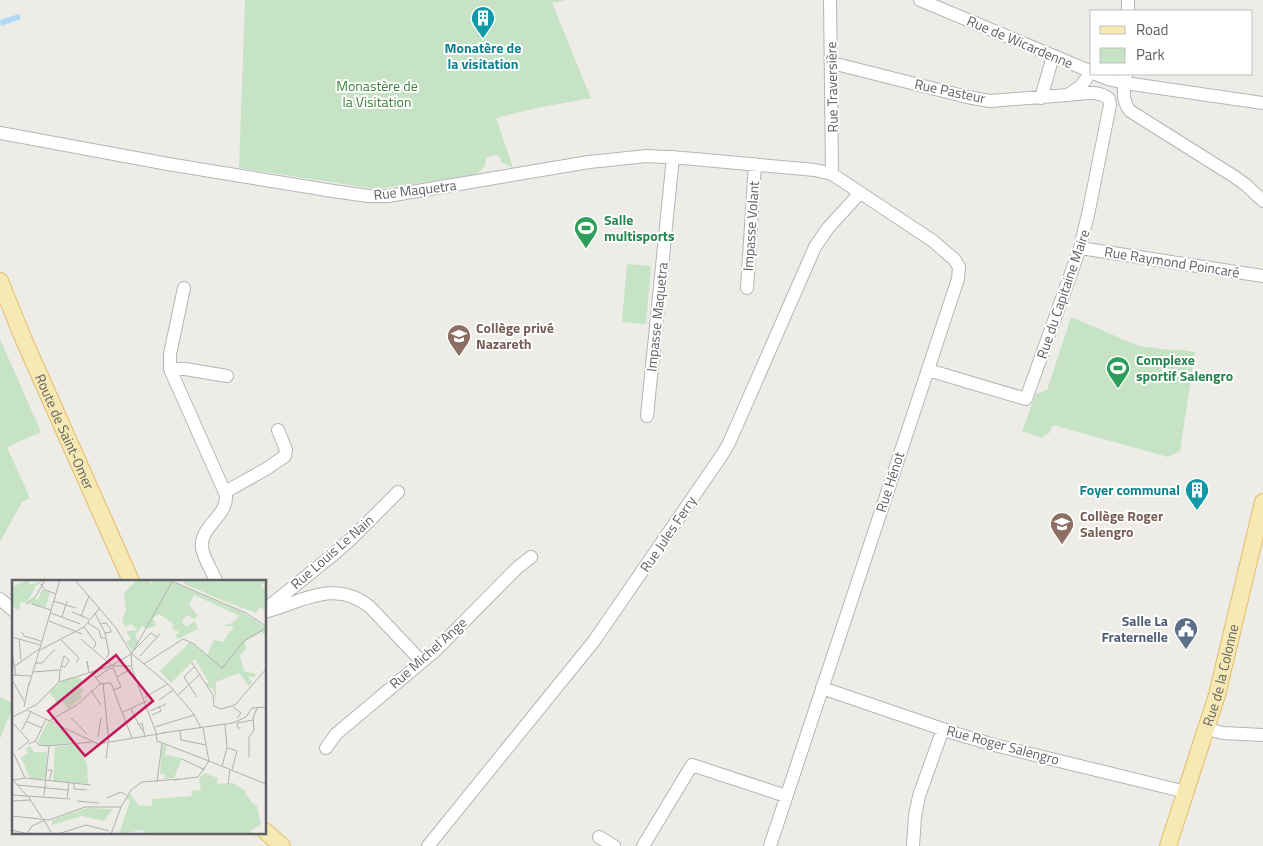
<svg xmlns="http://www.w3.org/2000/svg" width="1263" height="846" font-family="'Titillium Web',sans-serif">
  <rect width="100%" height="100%" fill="#eeece6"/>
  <path fill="#c7e3c6" d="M 245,0 L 566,0 L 552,3 L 591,98 L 537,108 L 496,118 L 513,168 L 501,162 L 501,158 C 495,154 491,155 486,158 L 485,166 L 476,175 L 376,189 L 239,168 Z
    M 627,264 L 651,266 L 646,324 L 622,322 Z
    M 1071,317 L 1139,346 L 1170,350 L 1182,350 L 1195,352 L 1180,451 L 1168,457 L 1053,425 L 1049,433 L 1042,438 L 1022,431 L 1036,394 L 1047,390 Z
    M 0,339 L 41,432 L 7,447 L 30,498 L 22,502 L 0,542 Z
    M 0,697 L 14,704 L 0,739 Z"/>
  <path fill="#aed9f6" d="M 19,14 L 21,19 L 1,26 L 0,20 Z"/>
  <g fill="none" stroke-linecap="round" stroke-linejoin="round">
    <g stroke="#b3b6b9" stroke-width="14">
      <path id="minor" d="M 830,0 L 832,174
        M 920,0 L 1092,72
        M 1128,0 L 1128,11
        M 832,63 L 967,97 L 990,101 L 1068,95 L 1081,86 L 1091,72
        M 1096,74 L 1108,79 L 1125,83 L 1263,103
        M 1126,74 C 1124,87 1121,100 1130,111 L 1235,177 L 1246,185 L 1263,201
        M 1041,98 L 1053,56
        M 0,133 L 168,164 L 333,191 L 368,196 L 388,196 L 589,162 L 647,156 L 683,158 L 815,170 L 832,174 L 933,241 L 949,255 L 954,259 L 959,267 L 958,279 L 770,846
        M 1080,248 L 1263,276
        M 184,288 L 170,354 L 170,369 L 226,495 C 228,516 199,527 202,548 C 204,559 212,571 216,581
        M 747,288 L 755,164
        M 170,369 L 185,369 L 227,376
        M 928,370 L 1026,399 L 1080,248 L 1089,210 L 1110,105 L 1109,99 C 1098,89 1081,94 1068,95
        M 647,416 L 673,157
        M 225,492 L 266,469 L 285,456 L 286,450 L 278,430
        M 0,599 L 14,611
        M 267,608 L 334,554 L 352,538 L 398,492
        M 265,612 C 302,602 335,578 370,607 L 422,662
        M 822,688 L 954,733 L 994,745 L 1186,792
        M 1207,729 L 1223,733 L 1263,735
        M 326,748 L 336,734 L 435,651 L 517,568 L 531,557
        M 599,837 L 614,846
        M 428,846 L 594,641 L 722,455 L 729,443 L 815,247 L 828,228 L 860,193
        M 643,846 L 692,765 L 786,796
        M 913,846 L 915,816 L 919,796 L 943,729"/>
    </g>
    <g stroke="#e3bd6b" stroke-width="18">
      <g id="major">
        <path id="s1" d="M 0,281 L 23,338 L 131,581"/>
        <path d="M 265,831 L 282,846"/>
        <path id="s2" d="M 1168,846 L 1217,695 L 1263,502"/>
      </g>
    </g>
    <use href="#minor" stroke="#fff" stroke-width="12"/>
    <use href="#major" stroke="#f7e9b3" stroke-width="16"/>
  </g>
  <defs>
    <g id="building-pin" transform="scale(1.25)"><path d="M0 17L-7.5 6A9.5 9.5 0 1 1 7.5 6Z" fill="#0f9aa8" stroke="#fff"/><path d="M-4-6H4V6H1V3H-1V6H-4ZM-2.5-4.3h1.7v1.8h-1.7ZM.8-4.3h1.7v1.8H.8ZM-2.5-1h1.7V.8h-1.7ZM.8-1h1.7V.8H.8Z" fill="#fff"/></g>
    <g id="stadium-pin" transform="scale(1.25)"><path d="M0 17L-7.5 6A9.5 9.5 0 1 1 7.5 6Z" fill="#2e9e5b" stroke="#fff"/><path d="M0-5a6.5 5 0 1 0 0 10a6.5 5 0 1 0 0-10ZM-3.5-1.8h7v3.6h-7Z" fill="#fff"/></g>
    <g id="school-pin" transform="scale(1.25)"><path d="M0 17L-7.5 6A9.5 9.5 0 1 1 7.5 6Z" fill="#8d6e63" stroke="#fff"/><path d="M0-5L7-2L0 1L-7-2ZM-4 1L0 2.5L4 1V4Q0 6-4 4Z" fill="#fff"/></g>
    <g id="civic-pin" transform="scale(1.25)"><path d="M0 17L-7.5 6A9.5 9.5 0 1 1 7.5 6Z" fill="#5c6f8a" stroke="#fff"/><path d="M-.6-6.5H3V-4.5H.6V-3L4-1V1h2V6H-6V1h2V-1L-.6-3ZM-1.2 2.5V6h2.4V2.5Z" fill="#fff"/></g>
  </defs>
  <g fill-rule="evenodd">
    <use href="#building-pin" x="483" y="18"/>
    <use href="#stadium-pin" x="586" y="228"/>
    <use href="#school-pin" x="459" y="336"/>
    <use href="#stadium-pin" x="1118" y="368"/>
    <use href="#building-pin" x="1197" y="490"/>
    <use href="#school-pin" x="1062" y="524"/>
    <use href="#civic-pin" x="1186" y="629"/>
  </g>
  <g text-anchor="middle" stroke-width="4" stroke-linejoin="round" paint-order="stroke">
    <g font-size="14" fill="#5e6165" stroke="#fff">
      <text transform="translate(1020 42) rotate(23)" y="5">Rue de Wicardenne</text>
      <text transform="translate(832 87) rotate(-91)" y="5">Rue Traversière</text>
      <text transform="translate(950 91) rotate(12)" y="5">Rue Pasteur</text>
      <text transform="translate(415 190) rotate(-7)" y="5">Rue Maquetra</text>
      <text transform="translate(751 226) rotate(-86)" y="5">Impasse Volant</text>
      <text transform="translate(1172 262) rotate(9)" y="5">Rue Raymond Poincaré</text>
      <text transform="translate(1063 294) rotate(-71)" y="5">Rue du Capitaine Maire</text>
      <text transform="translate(657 317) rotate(-84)" y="5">Impasse Maquetra</text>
      <text dy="5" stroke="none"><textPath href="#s1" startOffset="164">Route de Saint-Omer</textPath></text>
      <text transform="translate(890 482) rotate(-72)" y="5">Rue Hénot</text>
      <text transform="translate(668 534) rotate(-56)" y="5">Rue Jules Ferry</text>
      <text transform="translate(332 552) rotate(-41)" y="5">Rue Louis Le Nain</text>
      <text transform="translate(428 653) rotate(-42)" y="5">Rue Michel Ange</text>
      <text dy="5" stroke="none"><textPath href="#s2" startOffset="179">Rue de la Colonne</textPath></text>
      <text transform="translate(1003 745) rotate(15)" y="5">Rue Roger Salengro</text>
    </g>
    <g font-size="14" font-weight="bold" fill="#0d838f" stroke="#fff">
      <text x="483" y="53">Monatère de<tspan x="483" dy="16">la visitation</tspan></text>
      <text x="1180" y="495" text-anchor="end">Foyer communal</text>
    </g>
    <g font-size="14" fill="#3f8240" stroke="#fff">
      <text x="377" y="91">Monastère de<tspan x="377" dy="16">la Visitation</tspan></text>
    </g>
    <g font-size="14" font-weight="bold" fill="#27864d" stroke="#fff" text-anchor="start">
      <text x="604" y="225">Salle<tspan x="604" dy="16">multisports</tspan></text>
      <text x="1136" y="365">Complexe<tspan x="1136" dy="16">sportif Salengro</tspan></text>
    </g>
    <g font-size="14" font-weight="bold" fill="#785e54" stroke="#fff" text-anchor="start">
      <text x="476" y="333">Collège privé<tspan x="476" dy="16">Nazareth</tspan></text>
      <text x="1080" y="521">Collège Roger<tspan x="1080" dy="16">Salengro</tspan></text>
    </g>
    <g font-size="14" font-weight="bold" fill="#4e5e75" stroke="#fff" text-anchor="end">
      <text x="1168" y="626">Salle La<tspan x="1168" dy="16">Fraternelle</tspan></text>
    </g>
  </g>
  <g transform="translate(12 580)">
    <rect width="254" height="254" fill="#eeece6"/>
    <path d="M 16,0 L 18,5 L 32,0 L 24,6 L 15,22 L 8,23 L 7,31 L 0,25 L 0,7 ZM 125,0 L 139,0 L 138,5 L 142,0 L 156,0 L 230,32 L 254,47 L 254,57 L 250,52 L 233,61 L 234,69 L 228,76 L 232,91 L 245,94 L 242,97 L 236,97 L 240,102 L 237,106 L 227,93 L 204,102 L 204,121 L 201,109 L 194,106 L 196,101 L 183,79 L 159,103 L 148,91 L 178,62 L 195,75 L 202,60 L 211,62 L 222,46 L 210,46 L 220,43 L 228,36 L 182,15 L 177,25 L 186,36 L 182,39 L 175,35 L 170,41 L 174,47 L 183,41 L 186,49 L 166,59 L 163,56 L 167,52 L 159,48 L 162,44 L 147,34 L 141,38 L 144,46 L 135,49 L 130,46 L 127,51 L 123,54 L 126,62 L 120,71 L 114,62 L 119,59 L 114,51 L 126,50 L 119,44 L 113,47 L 110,39 L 114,30 L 112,13 ZM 174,0 L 254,0 L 249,6 L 254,9 L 254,31 L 247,27 L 244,33 L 212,21 L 175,5 L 172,3 ZM 30,9 L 38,13 L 34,27 L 15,23 L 23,18 L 26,20 ZM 66,97 L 71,101 L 66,106 L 72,110 L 68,115 L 71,117 L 56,129 L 48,118 L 45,123 L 37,111 L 51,101 ZM 36,141 L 57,152 L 60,163 L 35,166 L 25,163 ZM 63,164 L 75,184 L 76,204 L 41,201 L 43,167 ZM 150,164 L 155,166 L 153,175 L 170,178 L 162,198 L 152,199 L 153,194 L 148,194 ZM 18,166 L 22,172 L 35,172 L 34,197 L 30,200 L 18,198 L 9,178 L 16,173 L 14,168 ZM 192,193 L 206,198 L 205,204 L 221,203 L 232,210 L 239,222 L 245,226 L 249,245 L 239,250 L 240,254 L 135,254 L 131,250 L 107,254 L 118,221 L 114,219 L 118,213 L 126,225 L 140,226 L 140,219 L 180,216 L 179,210 L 189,211 L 187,199 ZM 74,228 L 101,229 L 92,241 L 70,236 L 40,245 L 40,240 Z" fill="#c7e3c6"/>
    <path fill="none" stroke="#b0b0ae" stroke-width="1" d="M 63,0 L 104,48 L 119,73 L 120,89 L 145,155M 157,0 L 234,33 L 254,46M 29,4 L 33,10 L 44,14M 41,21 L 64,28M 14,24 L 24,16 L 33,0M 20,24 L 39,30M 60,32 L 77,39M 39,33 L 68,44M 83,33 L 93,53 L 97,74 L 94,78M 69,36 L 77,16M 50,37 L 55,21M 37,41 L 70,54M 76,43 L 87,50 L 89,58 L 93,58M 89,44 L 94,43 L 98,48 L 99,52 L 93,53M 72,47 L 84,63 L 82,68M 10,52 L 12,56 L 29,61M 0,57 L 28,65M 7,59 L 9,80M 69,59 L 100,86M 49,60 L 67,78 L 64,83M 28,70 L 72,47 L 87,29M 0,72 L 4,95M 120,72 L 139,53 L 145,57M 119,73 L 157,105 L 181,133 L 189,148M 120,73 L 160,2M 128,76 L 148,54M 24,83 L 30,83 L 43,69M 180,83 L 201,115 L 202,126 L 209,129 L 223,125 L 254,89M 132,84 L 171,59 L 182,64 L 211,89M 3,86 L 27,69M 100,86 L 120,86M 183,86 L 172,97 L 185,117M 76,87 L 75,81 L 77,93M 210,88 L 232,61 L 254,48M 98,89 L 101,88 L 109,107 L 102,110M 21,92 L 47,90M 79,92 L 89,104M 0,95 L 19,96M 105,97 L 119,89M 84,98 L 98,88M 0,100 L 12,121M 47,102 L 48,90 L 52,76 L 57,80 L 53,87 L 49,86M 91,103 L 97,163M 17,105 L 48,0M 79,110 L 89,125M 166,115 L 188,94M 133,117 L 156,104M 147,120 L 161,110M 12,127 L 17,103M 221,127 L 229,133 L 225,138M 15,129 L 24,125 L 47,102 L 99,86 L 119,74M 119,129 L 127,145M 138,131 L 154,124M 111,132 L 135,121M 140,135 L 149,131 L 147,126M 0,137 L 15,130 L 86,164 L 152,153M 59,138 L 75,154M 14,141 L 30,148M 37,141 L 65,125 L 88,104 L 99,103 L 120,158M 0,142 L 17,161 L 6,170M 143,147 L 182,135M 191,148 L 197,181 L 254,204M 229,148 L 226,148 L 225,143 L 241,140M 10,150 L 19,131M 131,151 L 127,145 L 130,143 L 133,157M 168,151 L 169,160 L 194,165M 150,153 L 221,143 L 234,137 L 240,128 L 254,127M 144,155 L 145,161 L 197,181 L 186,197 L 161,200M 86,157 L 89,138M 23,161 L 27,165 L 35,166 L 80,162M 17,164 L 24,160 L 34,139M 216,168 L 225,171 L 220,190M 2,174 L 13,198M 237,177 L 237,157 L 242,150 L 241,138 L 245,128M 94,179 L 96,163M 170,179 L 193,190M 210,186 L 215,168 L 213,144M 36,190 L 40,190 L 37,201M 1,200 L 13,198 L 79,205M 1,200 L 15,216M 145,202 L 150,163M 62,204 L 62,209 L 75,210M 5,205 L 56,210M 216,205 L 218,189M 0,215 L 58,219M 16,216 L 30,238M 32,216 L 37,166M 55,218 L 57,203M 95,218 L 109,212 L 115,215M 0,221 L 19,220M 65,221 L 87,223M 0,236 L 37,240 L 73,227 L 109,227M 32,240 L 40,254M 0,250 L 16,254M 15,254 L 20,246 L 33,240M 46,254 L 74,245 L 97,251M 99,254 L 109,227 L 119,210 L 130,202 L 168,199"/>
    <path fill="#c2185b" fill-opacity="0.15" stroke="#c2185b" stroke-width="2.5" d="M 104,75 L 141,121 L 73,176 L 36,131 Z"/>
    <rect width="254" height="254" fill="none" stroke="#5e6165" stroke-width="2.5"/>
  </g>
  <rect x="1090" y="10" width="162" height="65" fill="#ffffff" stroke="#bfc0c1"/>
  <rect x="1100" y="26" width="25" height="8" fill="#f7e9b3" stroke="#bfc0c1"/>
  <text x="1136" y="35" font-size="15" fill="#5e6165">Road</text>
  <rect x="1100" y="48" width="25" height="15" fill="#c7e3c6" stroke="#bfc0c1"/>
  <text x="1136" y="60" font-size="15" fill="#5e6165">Park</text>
</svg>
